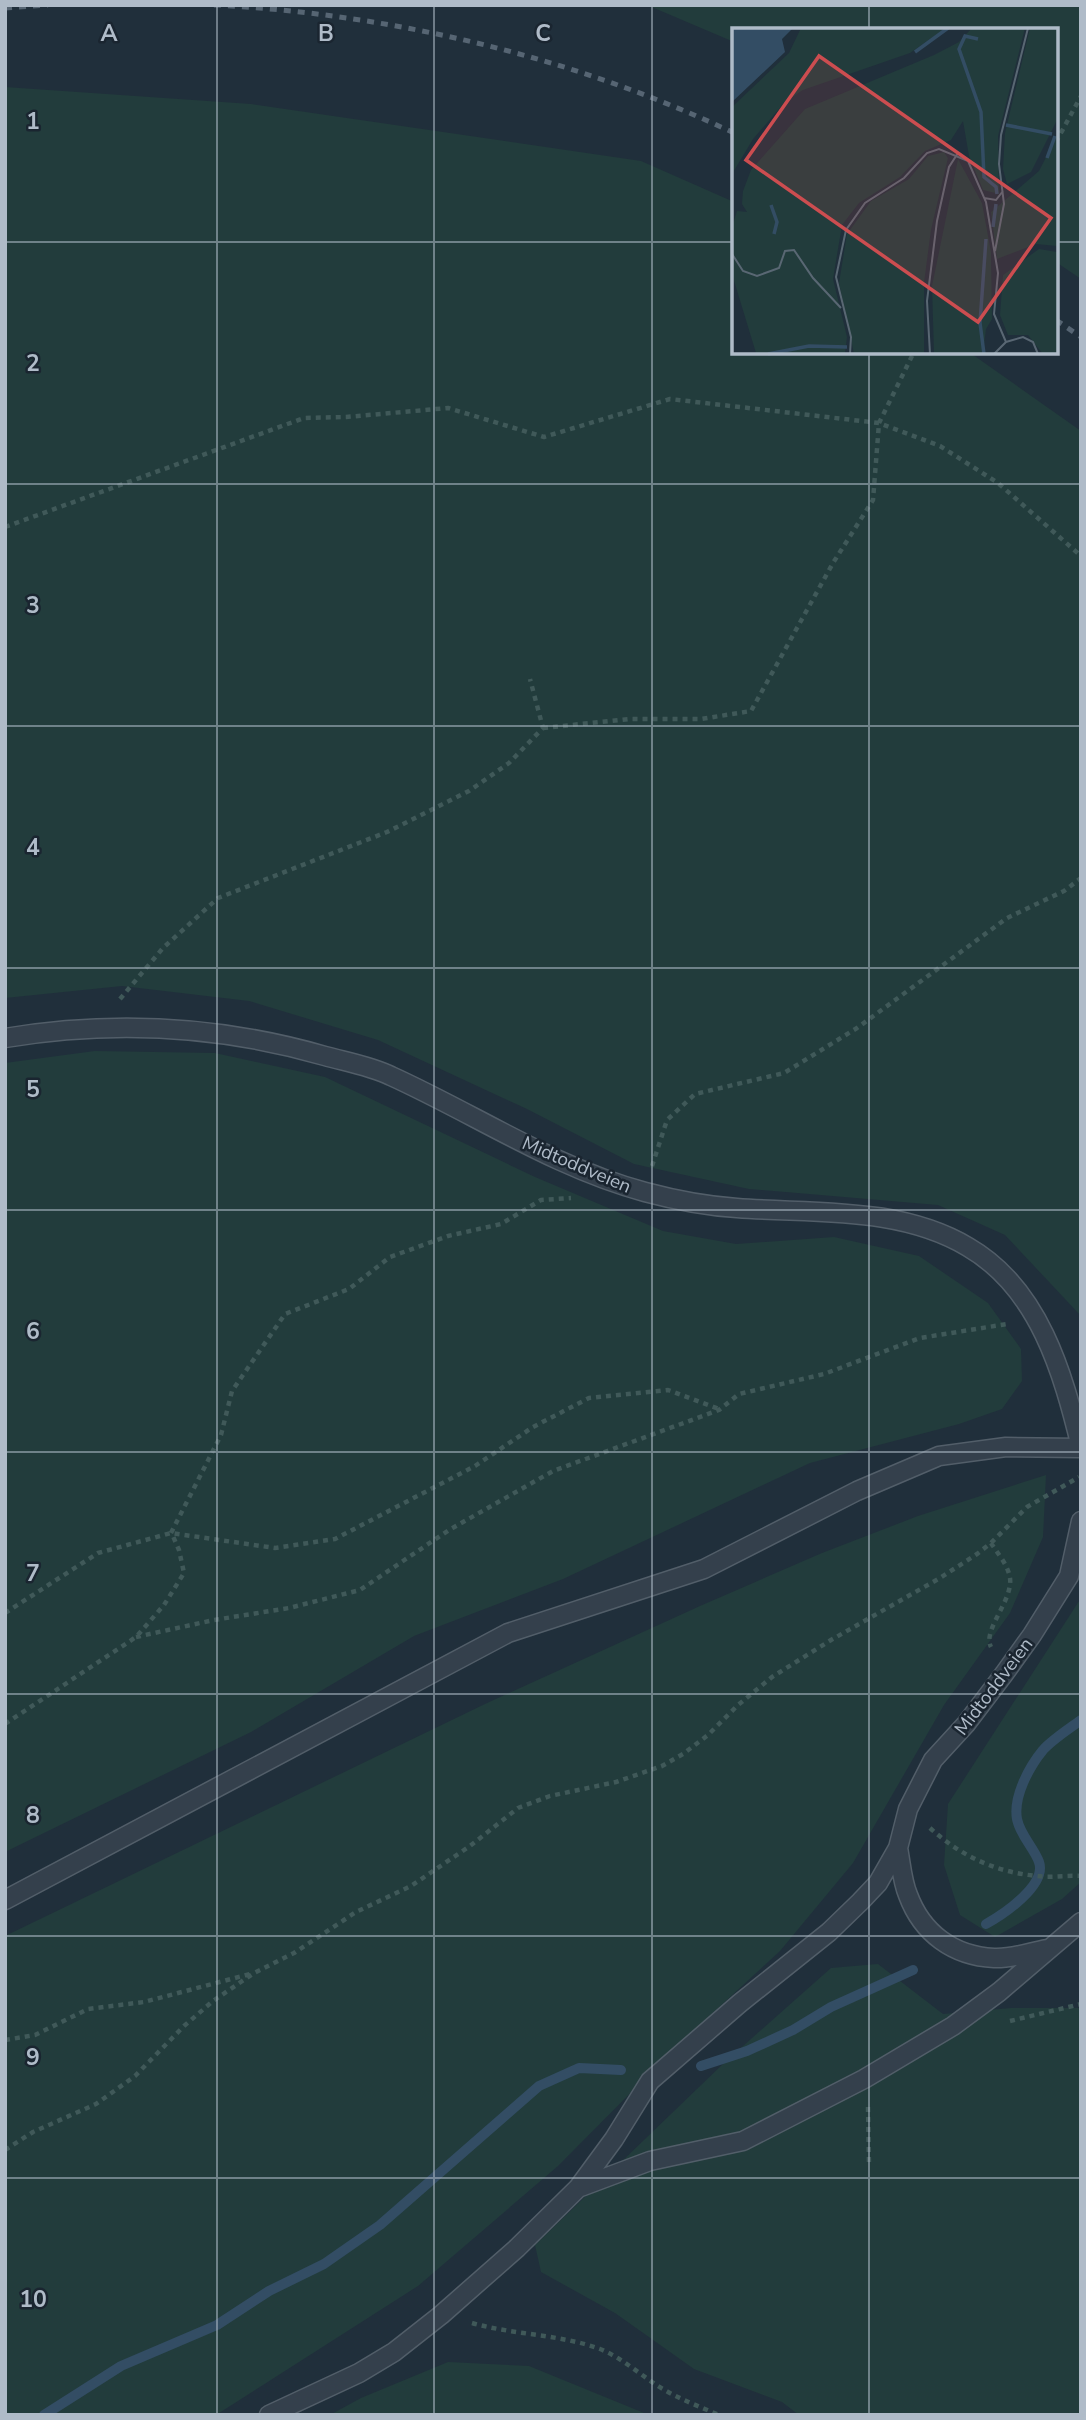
<svg xmlns="http://www.w3.org/2000/svg" width="1086" height="2420" font-family="'Nunito Sans',sans-serif">
  <rect width="100%" height="100%" fill="#202f3b"/>
  <path fill="#223c3c" d="M 647,5 L 1081,5 L 1081,279 L 1056,262 L 1056,30 L 734,30 L 734,42 Z
    M 5,87 L 251,104 L 641,161 L 734,202 L 734,352 L 969,352 L 1081,431 L 1081,1316 L 1005,1235 L 938,1205 L 749,1189 L 634,1164 L 527,1109 L 378,1040 L 249,1001 L 122,986 L 5,998 Z
    M 95,1051 L 215,1053 L 325,1077 L 535,1177 L 663,1231 L 736,1244 L 834,1237 L 919,1256 L 988,1303 L 1021,1349 L 1022,1381 L 1002,1409 L 959,1424 L 810,1463 L 563,1579 L 414,1636 L 251,1732 L 5,1852 L 5,1063 Z
    M 1046,1475 L 1043,1537 L 1010,1613 L 944,1705 L 853,1863 L 780,1951 L 679,2044 L 558,2166 L 418,2286 L 216,2415 L 5,2415 L 5,1936 L 485,1704 L 700,1606 L 822,1553 L 918,1516 Z
    M 1081,1598 L 1081,1882 L 1062,1899 L 995,1937 L 960,1915 L 944,1865 L 948,1804 Z
    M 878,1964 L 943,2014 L 1011,2008 L 1081,2008 L 1081,2415 L 799,2415 L 782,2402 L 694,2369 L 615,2313 L 541,2272 L 535,2245 L 725,2062 L 831,1968 Z
    M 448,2362 L 529,2366 L 649,2415 L 330,2415 L 361,2398 Z"/>
  <g fill="none" stroke-linecap="round" stroke-linejoin="round">
    <path stroke="#334d64" stroke-width="10" d="M 986,1924 C 1004,1914 1047,1885 1039,1862 C 1034,1848 1020,1835 1017,1819 C 1013,1797 1029,1767 1043,1750 C 1053,1739 1069,1729 1081,1720
      M 701,2066 L 747,2051 L 793,2030 L 831,2007 L 913,1970
      M 44,2415 L 121,2366 L 217,2325 L 269,2291 L 324,2264 L 380,2225 L 539,2086 L 579,2068 L 621,2070"/>
    <g stroke="#525e69" stroke-width="21">
      <path id="service" d="M 5,1038 C 113,1020 221,1026 325,1056 C 347,1062 371,1066 391,1076 C 475,1114 555,1168 645,1192 C 675,1200 706,1206 737,1208 C 814,1214 899,1206 968,1247 C 1039,1288 1063,1373 1081,1447
        M 898,1848 C 901,1863 902,1881 908,1895 C 922,1933 953,1956 994,1958 C 1012,1959 1030,1952 1047,1949
        M 5,1900 L 508,1633 L 704,1569 L 857,1491 L 939,1456 L 1006,1447 L 1081,1448
        M 578,2188 L 650,2161 L 743,2141 L 864,2079 L 953,2026 L 999,1992 L 1081,1922
        M 269,2415 L 359,2373 L 394,2352 L 441,2315 L 517,2248 L 578,2188 L 614,2139 L 650,2081 L 740,2003 L 829,1932 L 860,1902 L 878,1883 L 898,1848 L 908,1809 L 933,1760 L 966,1724 L 1004,1674 L 1032,1635 L 1069,1576 L 1081,1521"/>
    </g>
    <path stroke="#405959" stroke-width="4.5" stroke-dasharray="5 5" stroke-linecap="butt" d="M 1056,142 L 1081,96
      M 5,527 L 304,418 L 346,417 L 448,408 L 544,437 L 670,399 L 879,423 L 940,446 L 998,483 L 1081,556
      M 543,728 L 629,719 L 701,719 L 751,711 L 833,563 L 873,500 L 879,423 L 914,352
      M 120,999 L 163,948 L 218,898 L 387,832 L 469,791 L 509,763 L 543,728 L 530,679
      M 652,1166 L 667,1120 L 695,1094 L 784,1073 L 857,1028 L 1007,918 L 1064,891 L 1081,878
      M 171,1533 L 221,1435 L 232,1391 L 285,1314 L 349,1289 L 390,1257 L 448,1236 L 501,1224 L 541,1200 L 571,1198
      M 991,1543 C 998,1554 1008,1565 1010,1578 C 1013,1601 982,1630 991,1647
      M 5,1613 L 98,1553 L 171,1533 L 275,1548 L 335,1539 L 475,1466 L 533,1427 L 589,1398 L 668,1390 L 719,1409
      M 136,1637 L 214,1620 L 289,1608 L 360,1590 L 449,1530 L 553,1471 L 719,1410 L 739,1394 L 824,1374 L 920,1338 L 1007,1324
      M 5,1724 L 136,1637 L 164,1605 L 184,1573 L 179,1550 L 172,1534
      M 930,1828 C 961,1856 995,1872 1037,1876 C 1051,1878 1066,1875 1081,1876
      M 1010,2021 L 1081,2004
      M 5,2040 L 35,2035 L 88,2009 L 144,2002 L 250,1974
      M 868,2107 L 869,2165
      M 5,2150 L 33,2132 L 96,2104 L 135,2076 L 184,2026 L 213,2001 L 254,1973 L 294,1953 L 356,1912 L 411,1886 L 470,1846 L 518,1808 L 550,1796 L 616,1782 L 662,1766 L 683,1754 L 708,1735 L 738,1705 L 772,1677 L 831,1640 L 940,1578 L 977,1554 L 991,1543 L 1027,1507 L 1079,1477
      M 472,2323 C 514,2335 559,2334 600,2349 C 620,2357 637,2372 655,2384 C 674,2397 698,2406 719,2415"/>
    <use href="#service" stroke="#34404c" stroke-width="18"/>
    <path stroke="#566573" stroke-width="5" stroke-dasharray="7 7" stroke-linecap="butt" d="M 214,5 C 392,14 573,57 734,133
      M 5,8 L 48,5
      M 1056,320 L 1081,337"/>
  </g>
  <path fill="none" stroke="#afbbc8" stroke-width="2" stroke-opacity="0.55" d="M 217,5 L 217,2415M 434,5 L 434,2415M 652,5 L 652,2415M 869,5 L 869,30M 5,242 L 734,242M 1056,242 L 1081,242M 869,352 L 869,2415M 5,484 L 1081,484M 5,726 L 1081,726M 5,968 L 1081,968M 5,1210 L 1081,1210M 5,1452 L 1081,1452M 5,1694 L 1081,1694M 5,1936 L 1081,1936M 5,2178 L 1081,2178"/>
  <g text-anchor="middle" stroke-width="5" stroke-linejoin="round" paint-order="stroke">
    <g font-size="19" fill="#afbbc8" stroke="#1a2530">
      <text transform="translate(577 1164) rotate(23)" y="7">Midtoddveien</text>
      <text transform="translate(993 1686) rotate(-53)" y="7">Midtoddveien</text>
    </g>
  </g>
  <g transform="translate(732 28)">
    <rect width="326" height="326" fill="#202f3b"/>
    <path d="M 69,0 L 214,0 L 178,25 L 71,62 L 54,73 L 21,111 L 0,146 L 0,79 L 57,25 ZM 240,0 L 293,0 L 266,108 L 267,166 L 251,162 L 237,128 L 231,93 L 219,112 L 193,123 L 168,149 L 127,175 L 110,197 L 101,251 L 115,309 L 113,325 L 24,325 L 0,246 L 0,199 L 5,183 L 15,184 L 10,176 L 11,163 L 19,142 L 73,81 L 202,27 L 227,14 ZM 298,0 L 325,0 L 325,92 L 299,144 L 275,156 L 271,141 L 273,105 ZM 325,108 L 325,218 L 304,216 L 265,231 L 259,184 L 307,143 ZM 212,124 L 216,130 L 199,202 L 192,255 L 192,325 L 122,326 L 107,255 L 115,206 L 139,173 L 177,151 L 196,128 ZM 226,131 L 250,175 L 259,224 L 260,291 L 254,301 L 251,325 L 202,326 L 200,258 ZM 307,221 L 325,224 L 325,325 L 310,325 L 296,307 L 276,307 L 268,287 L 271,247 Z" fill="#223c3c"/>
    <path d="M 0,0 L 61,0 L 50,11 L 53,24 L 0,74 Z" fill="#334d64"/>
    <path fill="none" stroke="#334d64" stroke-width="3.5" d="M 246,11 L 233,8 L 227,21 L 249,84 L 252,149 L 264,159 L 265,166M 183,24 L 216,0M 274,97 L 320,106M 315,130 L 323,108M 39,177 L 45,194 L 42,206M 261,199 L 264,176M 36,326 L 77,318 L 115,319M 252,326 L 248,295 L 254,211"/>
    <path fill="none" stroke="#596773" stroke-width="2" d="M 252,170 L 264,172 L 271,163M 263,223 L 272,176 L 267,136 L 269,107 L 296,0M 0,226 L 11,243 L 25,248 L 47,240 L 53,223 L 62,222 L 81,250 L 109,280M 118,326 L 119,309 L 104,249 L 114,202 L 133,175 L 172,150 L 195,125 L 207,121 L 236,133 L 254,174 L 266,245 L 262,286 L 274,314M 198,326 L 195,273 L 205,193 L 217,139 L 226,125M 262,326 L 274,314 L 291,309 L 301,314 L 306,326"/>
    <path fill="#cc4d50" fill-opacity="0.15" stroke="#cc4d50" stroke-width="3.5" d="M 87,28 L 319,190 L 246,294 L 14,132 Z"/>
    <rect width="326" height="326" fill="none" stroke="#afbbc8" stroke-width="3.5"/>
  </g>
  <g font-size="23" text-anchor="middle" font-weight="bold" fill="#afbbc8" stroke="#1a2530" stroke-width="5" stroke-linejoin="round" paint-order="stroke">
    <text x="109" y="41">A</text>
    <text x="326" y="41">B</text>
    <text x="543" y="41">C</text>
    <text x="33" y="129">1</text>
    <text x="33" y="371">2</text>
    <text x="33" y="613">3</text>
    <text x="33" y="855">4</text>
    <text x="33" y="1097">5</text>
    <text x="33" y="1339">6</text>
    <text x="33" y="1581">7</text>
    <text x="33" y="1823">8</text>
    <text x="33" y="2065">9</text>
    <text x="33" y="2307">10</text>
  </g>
  <rect width="1086" height="2420" fill="none" stroke="#afbbc8" stroke-width="14"/>
</svg>
